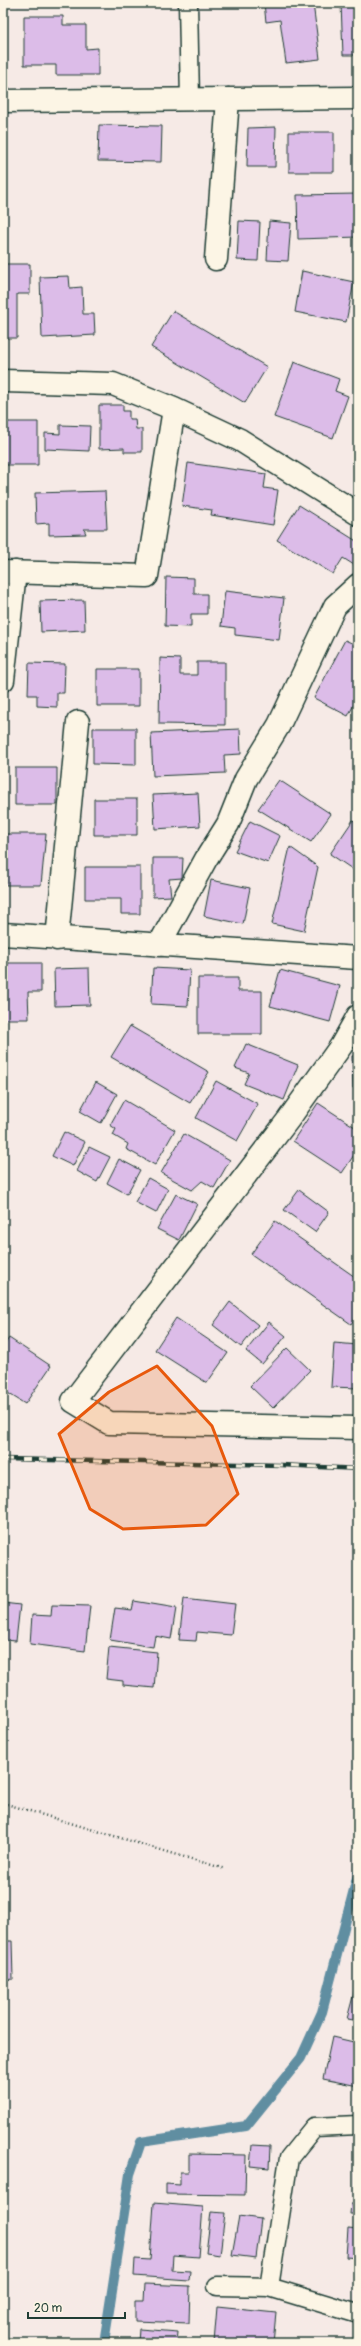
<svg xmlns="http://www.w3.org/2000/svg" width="361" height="2346" font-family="Pangolin,sans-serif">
  <rect width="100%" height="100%" fill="#f6eae6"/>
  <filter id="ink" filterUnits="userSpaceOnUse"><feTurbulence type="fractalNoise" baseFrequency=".025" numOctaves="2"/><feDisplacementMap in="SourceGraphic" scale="8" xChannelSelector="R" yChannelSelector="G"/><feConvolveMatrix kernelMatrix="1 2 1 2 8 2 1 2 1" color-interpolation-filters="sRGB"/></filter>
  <g filter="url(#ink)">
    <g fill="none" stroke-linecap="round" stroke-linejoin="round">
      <path stroke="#608ea1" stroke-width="10" d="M 104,2343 L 130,2174 L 141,2142 L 246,2126 L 301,2058 L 322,2012 L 358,1874"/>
    </g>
    <path fill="#dcbce8" stroke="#1f3d34" d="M 264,3 L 313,3 L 320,59 L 286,63 L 280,20 L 266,22 Z
      M 341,3 L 358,3 L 358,55 L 343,55 Z
      M 24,16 L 63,16 L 63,25 L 86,25 L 86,49 L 98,48 L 98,75 L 56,75 L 56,65 L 24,65 Z
      M 99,125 L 162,126 L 161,162 L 98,161 Z
      M 276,127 L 275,167 L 247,167 L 248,128 Z
      M 289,132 L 334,132 L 334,172 L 289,172 Z
      M 358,194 L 358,237 L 298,239 L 297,195 Z
      M 239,221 L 260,222 L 258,261 L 237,260 Z
      M 269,221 L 291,223 L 288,261 L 267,260 Z
      M 3,264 L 30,264 L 30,294 L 17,294 L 17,338 L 3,338 Z
      M 302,271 L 354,282 L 346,322 L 295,312 Z
      M 69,276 L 70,288 L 82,287 L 83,314 L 94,314 L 95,335 L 42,338 L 40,277 Z
      M 173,311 L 267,367 L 245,403 L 151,347 Z
      M 294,362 L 339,379 L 335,391 L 348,396 L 333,438 L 274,417 Z
      M 99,405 L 123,405 L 123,411 L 129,411 L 129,419 L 135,419 L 136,429 L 142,429 L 142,452 L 124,452 L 124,448 L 99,449 Z
      M 3,422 L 38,422 L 38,465 L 3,465 Z
      M 60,425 L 90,426 L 89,451 L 45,449 L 45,433 L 60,434 Z
      M 188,463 L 266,474 L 264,488 L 278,490 L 273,525 L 211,515 L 212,510 L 182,506 Z
      M 105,491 L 107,529 L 84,529 L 86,534 L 49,535 L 49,523 L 36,524 L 35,493 Z
      M 299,505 L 358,542 L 358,559 L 354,565 L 343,558 L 333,574 L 277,540 Z
      M 166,577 L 194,578 L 194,594 L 207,594 L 207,614 L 191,614 L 191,627 L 165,626 Z
      M 225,591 L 284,598 L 279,640 L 235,635 L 235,628 L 221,626 Z
      M 84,600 L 85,630 L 41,632 L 40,601 Z
      M 345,640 L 358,646 L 358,697 L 348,716 L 314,698 Z
      M 160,658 L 180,659 L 180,675 L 197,675 L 197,662 L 225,662 L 225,725 L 159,724 Z
      M 29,663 L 65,664 L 64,693 L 57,693 L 57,707 L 37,706 L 37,695 L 28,695 Z
      M 97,669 L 139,669 L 139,706 L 97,706 Z
      M 93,728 L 136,728 L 136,765 L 93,764 Z
      M 240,729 L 241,754 L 224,755 L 225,773 L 153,776 L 151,733 Z
      M 15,768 L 57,768 L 57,805 L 15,805 Z
      M 279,780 L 331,814 L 311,842 L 258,809 Z
      M 198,793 L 200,826 L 155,829 L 153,795 Z
      M 94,799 L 137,799 L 137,835 L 94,835 Z
      M 353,820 L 358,823 L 358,873 L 330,854 Z
      M 250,821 L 280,836 L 268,863 L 235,851 Z
      M 4,834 L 46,834 L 41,885 L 6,885 Z
      M 290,847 L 318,867 L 304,931 L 272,924 Z
      M 153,858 L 183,858 L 182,878 L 169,879 L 171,896 L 153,897 Z
      M 85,867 L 140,867 L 140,914 L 121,914 L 121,899 L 85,899 Z
      M 211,880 L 250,888 L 243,924 L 204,916 Z
      M 3,963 L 41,963 L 41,992 L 28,992 L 29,1019 L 3,1019 Z
      M 89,968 L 90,1005 L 55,1006 L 54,969 Z
      M 153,968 L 190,970 L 188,1006 L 151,1004 Z
      M 280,970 L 340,986 L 330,1022 L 270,1006 Z
      M 198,978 L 238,978 L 238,991 L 262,991 L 262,1034 L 198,1034 Z
      M 130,1026 L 209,1072 L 190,1103 L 111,1057 Z
      M 246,1044 L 298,1065 L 284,1100 L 244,1084 L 249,1073 L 235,1068 Z
      M 352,1056 L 358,1056 L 358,1088 L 353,1088 Z
      M 216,1081 L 258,1104 L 237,1141 L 196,1118 Z
      M 96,1082 L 117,1094 L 101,1123 L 80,1111 Z
      M 124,1100 L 175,1130 L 155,1165 L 126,1149 L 128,1144 L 113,1135 L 116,1129 L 110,1125 Z
      M 318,1103 L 358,1129 L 358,1149 L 342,1173 L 293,1141 Z
      M 64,1132 L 85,1142 L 73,1166 L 52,1156 Z
      M 184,1134 L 230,1160 L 214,1188 L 202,1181 L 192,1190 L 161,1173 Z
      M 89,1147 L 110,1157 L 97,1182 L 77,1171 Z
      M 119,1159 L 140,1170 L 127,1194 L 107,1183 Z
      M 148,1178 L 168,1189 L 156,1213 L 135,1202 Z
      M 299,1190 L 329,1212 L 315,1232 L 284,1210 Z
      M 176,1194 L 197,1204 L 179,1240 L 157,1229 Z
      M 275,1221 L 358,1279 L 358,1314 L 351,1324 L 251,1254 Z
      M 230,1302 L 258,1325 L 241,1347 L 213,1325 Z
      M 176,1318 L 228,1353 L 207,1383 L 155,1350 Z
      M 269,1322 L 286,1336 L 262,1364 L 246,1351 Z
      M 9,1338 L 51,1366 L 25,1404 L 3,1390 L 3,1347 Z
      M 334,1343 L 358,1345 L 358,1388 L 331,1387 Z
      M 287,1348 L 310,1370 L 273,1408 L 250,1386 Z
      M 184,1598 L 235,1604 L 231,1635 L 197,1632 L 196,1641 L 179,1640 Z
      M 134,1601 L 176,1608 L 171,1639 L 155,1636 L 153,1647 L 110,1640 L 115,1608 L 132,1610 Z
      M 3,1603 L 20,1605 L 16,1641 L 3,1640 Z
      M 52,1605 L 90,1606 L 85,1651 L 30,1644 L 32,1615 L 51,1616 Z
      M 109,1647 L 157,1652 L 154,1688 L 123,1685 L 123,1681 L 106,1679 Z
      M 3,1941 L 12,1941 L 13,1979 L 3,1980 Z
      M 355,1989 L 358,1990 L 358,2021 L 347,2019 Z
      M 332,2037 L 358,2043 L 358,2086 L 323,2079 Z
      M 356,2144 L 358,2144 L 358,2186 L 356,2186 Z
      M 252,2145 L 270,2146 L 269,2168 L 250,2166 Z
      M 189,2154 L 246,2155 L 245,2195 L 166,2194 L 166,2184 L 180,2185 L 180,2172 L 189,2172 Z
      M 154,2203 L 203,2207 L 199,2257 L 173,2255 L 172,2270 L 190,2271 L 189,2280 L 134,2276 L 135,2259 L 150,2260 Z
      M 351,2204 L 358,2204 L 358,2214 L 350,2214 Z
      M 211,2212 L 225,2213 L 220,2255 L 206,2253 Z
      M 239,2216 L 261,2219 L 256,2258 L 232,2255 Z
      M 348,2228 L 358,2229 L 358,2258 L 346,2257 Z
      M 145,2284 L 190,2286 L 189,2323 L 135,2321 L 135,2301 L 144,2301 Z
      M 217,2307 L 276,2313 L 273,2343 L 214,2343 Z
      M 139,2329 L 178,2332 L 177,2343 L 138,2343 Z"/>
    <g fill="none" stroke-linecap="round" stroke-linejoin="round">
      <g stroke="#1f3d34" stroke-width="21">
        <path id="lane" d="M 188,3 L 190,100
          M 358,2125 L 314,2127 L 289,2158 L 269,2287 L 358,2314
          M 217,2286 L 269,2287"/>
      </g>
      <g stroke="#1f3d34" stroke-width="25">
        <path id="street" d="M 3,101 L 358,98
          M 216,259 L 228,99
          M 3,381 L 113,384 L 174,409 L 147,576 L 3,572
          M 174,409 L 240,440 L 358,514
          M 3,680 L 15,572
          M 3,934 L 358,958
          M 57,939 L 78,722
          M 159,945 L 206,859 L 228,824 L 246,779 L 279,725 L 335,606 L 358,585
          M 358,1016 L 341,1046 L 288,1120 L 73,1401 L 109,1423 L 358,1428"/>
      </g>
      <path stroke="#1f3d34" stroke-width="2.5" stroke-dasharray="1 3" stroke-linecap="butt" d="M 3,1803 L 225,1869"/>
      <use href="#lane" stroke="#fcf5e5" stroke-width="18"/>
      <use href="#street" stroke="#fcf5e5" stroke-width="22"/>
      <g stroke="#1f3d34" stroke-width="4.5">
        <path id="rail" d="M 3,1459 L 282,1465 L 358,1469"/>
      </g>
      <use href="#rail" stroke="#fcf5e5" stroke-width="3" stroke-dasharray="9" stroke-linecap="butt"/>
    </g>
  </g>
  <path fill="#e8590c" fill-opacity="0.2" stroke="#e8590c" stroke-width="3" stroke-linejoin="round" d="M 157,1366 L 212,1426 L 238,1494 L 206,1525 L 123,1529 L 90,1509 L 59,1434 L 109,1392 Z"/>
  <rect width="361" height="2346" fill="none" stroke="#fcf5e5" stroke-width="16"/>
  <rect x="8" y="8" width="345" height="2330" fill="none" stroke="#1f3d34" stroke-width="1.5" filter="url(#ink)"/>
  <path d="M28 2312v6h97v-6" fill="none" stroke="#1f3d34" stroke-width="2"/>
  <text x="34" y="2312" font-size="12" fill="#1f3d34" stroke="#fcf5e5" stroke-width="3" paint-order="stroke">20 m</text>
</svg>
